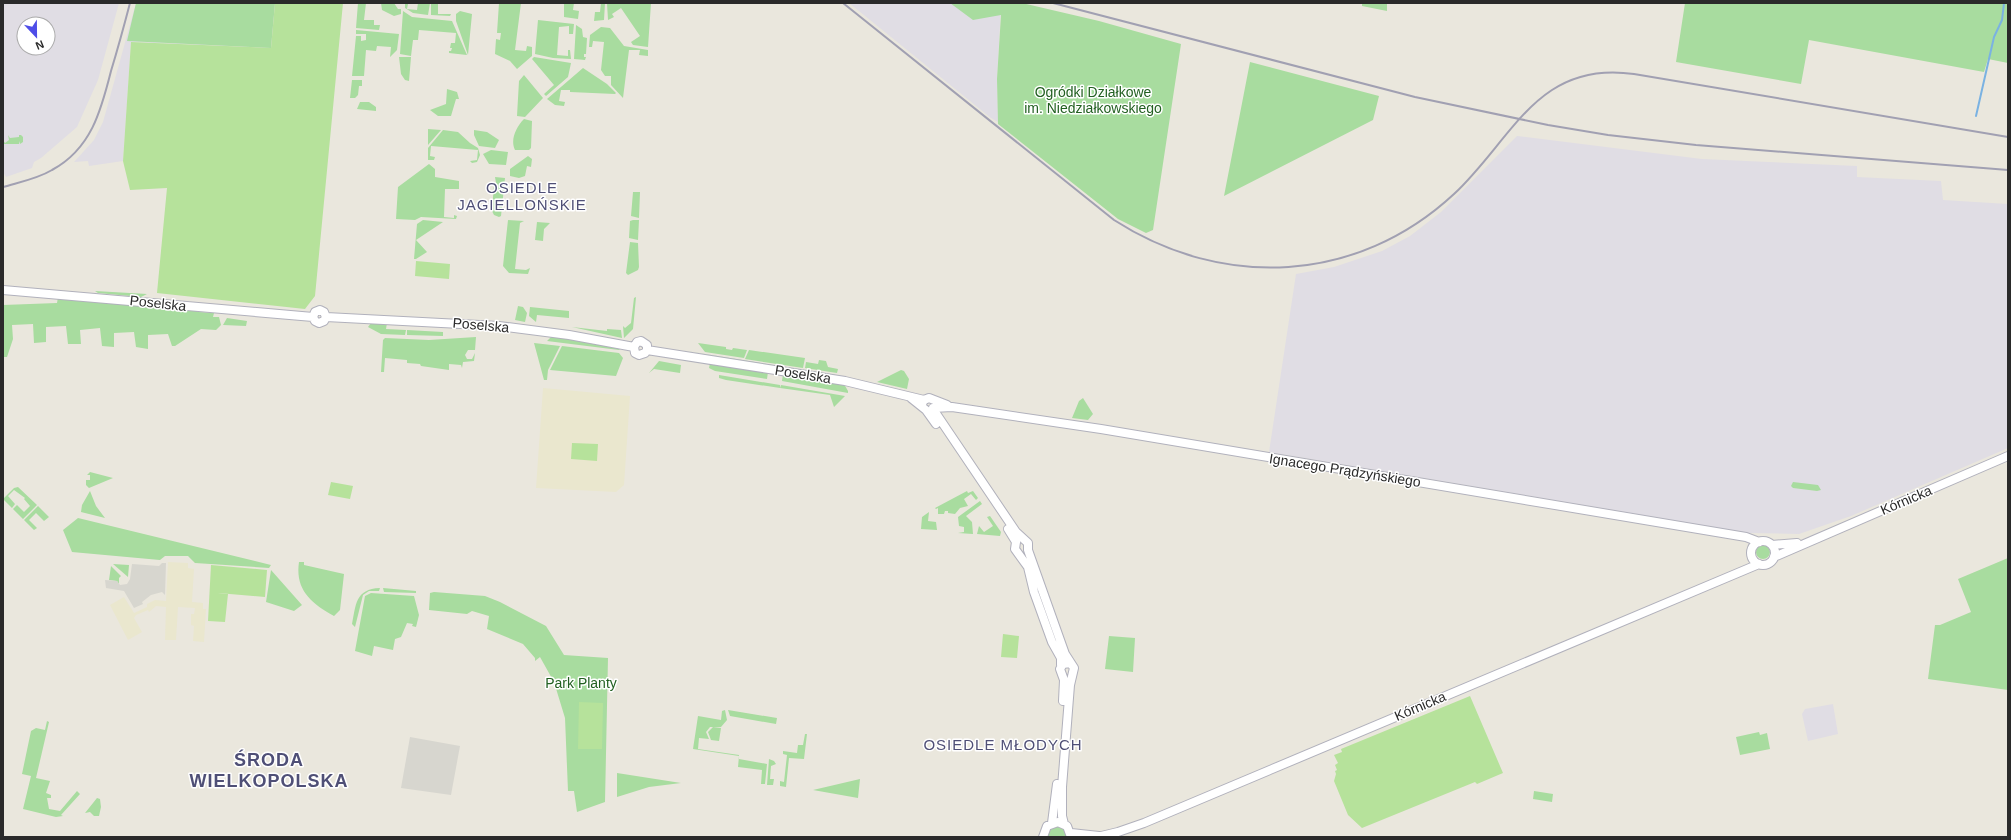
<svg xmlns="http://www.w3.org/2000/svg" width="2011" height="840" font-family="Helvetica,sans-serif">
  <rect width="100%" height="100%" fill="#eae7dd"/>
  <path fill="#e0dde4" fill-rule="evenodd" d="M 3,3 L 119,3 L 98,80 L 77,127 L 41,158 L 34,162 L 32,168 L 6,177 L 3,172 ZM 24,24 L 48,24 L 48,48 L 24,48 Z
    M 136,3 L 275,3 L 271,48 L 131,42 L 123,161 L 89,166 L 88,161 L 74,162 L 94,140 L 103,122 Z
    M 849,3 L 983,3 L 1001,8 L 997,79 L 998,122 L 991,118 Z
    M 1517,136 L 1702,159 L 1857,166 L 1857,177 L 1941,181 L 1943,200 L 2008,204 L 2008,448 L 1851,516 L 1799,534 L 1749,533 L 1269,452 L 1296,274 L 1334,267 L 1382,251 L 1410,236 L 1441,212 Z
    M 1833,704 L 1838,734 L 1808,741 L 1802,714 L 1805,709 Z"/>
  <path fill="#eae7ce" d="M 543,388 L 630,396 L 624,485 L 616,492 L 536,488 Z
    M 168,562 L 188,563 L 188,568 L 194,569 L 192,602 L 203,603 L 203,609 L 206,609 L 204,642 L 193,641 L 194,626 L 191,625 L 191,614 L 194,614 L 195,608 L 178,607 L 176,640 L 165,640 L 166,607 L 156,606 L 149,612 L 148,610 L 136,615 L 134,618 L 142,632 L 128,640 L 110,605 L 124,597 L 134,613 L 147,607 L 147,604 L 155,600 L 166,601 Z"/>
  <path fill="#a8dc9f" d="M 136,3 L 275,3 L 271,48 L 127,41 Z
    M 358,3 L 366,3 L 364,20 L 374,20 L 374,25 L 380,25 L 379,30 L 356,28 Z
    M 381,3 L 394,3 L 398,9 L 401,9 L 401,14 L 394,16 L 382,10 Z
    M 418,3 L 430,3 L 428,15 L 413,13 L 405,8 L 405,4 L 408,4 L 407,9 L 417,10 Z
    M 431,3 L 438,3 L 438,14 L 451,14 L 450,16 L 431,15 Z
    M 499,3 L 521,3 L 515,50 L 526,51 L 527,46 L 532,47 L 532,56 L 517,69 L 510,61 L 495,54 L 496,39 L 500,40 L 501,33 L 497,33 Z
    M 559,3 L 574,3 L 573,10 L 579,11 L 578,19 L 564,17 L 564,4 Z
    M 601,3 L 605,3 L 604,20 L 594,21 L 595,12 L 600,12 Z
    M 607,3 L 651,3 L 648,47 L 633,45 L 631,42 L 640,36 L 621,8 L 612,14 L 614,17 L 608,20 Z
    M 950,3 L 1022,3 L 1099,21 L 1181,44 L 1153,230 L 1146,233 L 1118,219 L 998,124 L 997,79 L 1001,15 L 973,20 Z
    M 1362,3 L 1387,3 L 1387,11 L 1362,6 Z
    M 1685,3 L 2008,3 L 2008,63 L 1988,59 L 1984,72 L 1809,40 L 1801,84 L 1676,62 Z
    M 403,11 L 412,17 L 452,21 L 467,55 L 449,53 L 449,51 L 451,51 L 452,48 L 450,48 L 451,43 L 455,43 L 456,33 L 419,30 L 418,40 L 413,40 L 411,56 L 400,54 Z
    M 460,11 L 472,14 L 468,55 L 456,21 L 456,14 Z
    M 538,20 L 574,24 L 573,34 L 569,34 L 569,26 L 559,27 L 557,55 L 568,56 L 568,50 L 570,50 L 571,59 L 553,58 L 535,54 Z
    M 576,25 L 582,29 L 583,37 L 587,38 L 586,54 L 584,54 L 584,57 L 586,57 L 585,60 L 574,59 Z
    M 601,27 L 610,28 L 624,46 L 648,50 L 648,56 L 639,55 L 640,50 L 629,50 L 623,98 L 611,85 L 611,76 L 605,76 L 601,70 L 604,42 L 593,41 L 592,47 L 589,47 L 590,35 Z
    M 356,30 L 399,34 L 397,50 L 390,57 L 391,47 L 377,46 L 376,51 L 366,50 L 364,76 L 352,76 L 356,36 L 361,36 L 361,41 L 366,40 L 366,34 L 356,34 Z
    M 399,57 L 411,57 L 409,81 L 405,80 L 401,74 Z
    M 534,57 L 571,63 L 568,77 L 546,96 L 544,94 L 554,85 L 532,59 Z
    M 1250,62 L 1379,96 L 1373,120 L 1224,196 Z
    M 583,68 L 607,84 L 616,93 L 615,94 L 570,92 L 570,90 L 561,90 L 559,101 L 565,102 L 564,106 L 555,105 L 547,99 Z
    M 524,75 L 543,98 L 525,117 L 517,116 L 519,81 Z
    M 352,80 L 362,80 L 362,86 L 359,86 L 358,95 L 355,98 L 350,98 Z
    M 447,89 L 457,92 L 459,99 L 456,99 L 451,116 L 438,116 L 430,110 L 446,104 Z
    M 360,102 L 369,102 L 376,107 L 376,111 L 357,109 Z
    M 524,119 L 532,121 L 531,148 L 529,150 L 515,150 C 510,140 516,127 524,119 Z
    M 428,129 L 441,130 L 428,145 Z
    M 443,130 L 458,132 L 470,143 L 478,148 L 480,155 L 477,162 L 472,163 L 470,161 L 477,160 L 478,150 L 431,146 L 430,156 L 435,157 L 434,160 L 428,160 L 428,148 Z
    M 474,130 L 487,132 L 499,140 L 495,148 L 479,146 L 474,135 Z
    M 8,135 L 10,138 L 19,137 L 19,135 L 21,135 L 23,137 L 23,142 L 20,144 L 19,141 L 19,144 L 14,144 L 14,141 L 14,144 L 3,144 L 3,140 L 5,143 L 9,140 Z
    M 491,150 L 508,152 L 506,165 L 489,164 L 483,154 Z
    M 528,156 L 532,159 L 531,167 L 527,166 L 525,176 L 519,178 L 510,176 L 510,169 Z
    M 429,164 L 435,169 L 435,177 L 459,181 L 459,189 L 445,189 L 444,217 L 454,218 L 454,215 L 457,216 L 456,219 L 421,217 L 415,220 L 396,219 L 398,187 Z
    M 495,177 L 505,178 L 501,216 L 499,217 L 494,215 L 492,211 L 494,183 L 496,183 Z
    M 633,192 L 640,192 L 639,218 L 631,216 Z
    M 423,220 L 443,222 L 416,240 L 427,252 L 416,259 L 414,259 L 417,224 Z
    M 508,220 L 524,221 L 520,223 L 515,269 L 526,270 L 530,268 L 528,274 L 509,273 L 503,266 Z
    M 633,220 L 639,220 L 638,240 L 629,238 L 630,221 Z
    M 537,222 L 550,223 L 544,229 L 543,241 L 535,240 Z
    M 630,242 L 638,243 L 639,267 L 638,270 L 628,275 L 626,273 Z
    M 95,291 L 147,294 L 141,297 L 98,293 Z
    M 58,297 L 93,302 L 194,309 L 199,312 L 214,313 L 213,317 L 219,317 L 221,325 L 216,330 L 201,329 L 175,346 L 172,346 L 168,334 L 148,335 L 148,349 L 136,347 L 134,332 L 114,333 L 114,347 L 102,346 L 100,328 L 80,330 L 81,344 L 68,344 L 66,326 L 46,327 L 46,342 L 34,343 L 33,324 L 12,325 L 13,339 L 7,357 L 3,357 L 3,305 L 57,303 Z
    M 636,297 L 633,329 L 624,338 L 623,326 L 625,328 L 631,323 L 634,298 Z
    M 518,306 L 523,307 L 527,313 L 525,322 L 515,320 Z
    M 530,307 L 569,311 L 569,318 L 537,315 L 536,322 L 529,316 Z
    M 227,318 L 247,321 L 246,326 L 223,325 Z
    M 371,323 L 387,323 L 386,329 L 406,330 L 405,335 L 381,334 L 368,327 Z
    M 572,327 L 607,331 L 607,329 L 621,330 L 622,338 Z
    M 407,330 L 443,332 L 443,336 L 407,335 Z
    M 552,336 L 621,348 L 619,350 L 547,341 Z
    M 476,337 L 475,350 L 468,350 L 465,355 L 467,359 L 472,359 L 475,353 L 474,361 L 463,362 L 462,368 L 461,365 L 449,364 L 449,370 L 421,366 L 420,364 L 407,363 L 407,360 L 385,358 L 384,372 L 381,372 L 383,340 L 385,338 L 429,340 Z
    M 534,343 L 560,346 L 548,370 L 547,380 L 544,380 Z
    M 698,343 L 726,347 L 726,349 L 732,350 L 733,348 L 747,350 L 744,358 L 705,352 Z
    M 562,346 L 619,353 L 623,358 L 616,376 L 550,370 Z
    M 680,350 L 823,373 L 836,375 L 835,376 Z
    M 749,350 L 805,358 L 803,368 L 745,359 Z
    M 819,360 L 826,361 L 828,367 L 838,369 L 837,373 L 805,368 L 806,362 L 818,364 Z
    M 659,361 L 681,365 L 680,373 L 654,369 L 649,373 Z
    M 710,363 L 768,372 L 767,379 L 715,371 L 709,368 Z
    M 901,370 L 904,371 L 909,379 L 907,389 L 877,382 Z
    M 783,374 L 844,384 L 848,391 L 848,393 L 782,381 Z
    M 719,375 L 780,385 L 780,388 L 726,380 L 719,378 Z
    M 781,385 L 845,396 L 834,407 L 830,395 L 780,388 Z
    M 1083,398 L 1093,414 L 1088,420 L 1072,418 L 1079,401 Z
    M 90,472 L 113,478 L 89,488 L 86,485 L 86,480 L 90,480 L 90,475 L 87,475 Z
    M 1793,482 L 1818,485 L 1821,490 L 1817,491 L 1793,488 L 1791,486 Z
    M 18,487 L 37,505 L 23,519 L 13,509 L 17,505 L 24,512 L 30,506 L 24,499 L 25,498 L 14,490 L 8,496 L 15,504 L 12,508 L 3,499 L 14,488 Z
    M 90,491 L 96,506 L 105,518 L 81,512 L 82,505 Z
    M 967,491 L 968,493 L 973,491 L 978,498 L 976,500 L 971,494 L 964,499 L 968,506 L 960,508 L 955,514 L 948,513 L 948,511 L 945,511 L 944,514 L 938,514 L 938,508 L 936,509 L 935,508 Z
    M 980,501 L 982,504 L 966,516 L 972,522 L 973,534 L 958,533 L 964,532 L 964,527 L 959,526 L 958,517 Z
    M 38,506 L 49,517 L 44,521 L 36,513 L 29,520 L 37,528 L 34,530 L 24,520 Z
    M 929,512 L 928,521 L 936,522 L 937,530 L 921,529 L 922,517 Z
    M 990,516 L 1001,532 L 1000,536 L 977,534 L 979,526 L 984,532 L 993,526 L 987,517 Z
    M 78,518 L 271,565 L 269,568 L 195,563 L 188,556 L 165,556 L 160,560 L 72,552 L 63,530 Z
    M1756 552a7 7 0 1 1 14 0a7 7 0 1 1-14 0Z
    M 2008,558 L 2008,690 L 1928,679 L 1935,625 L 1940,625 L 1971,612 L 1958,579 Z
    M 299,562 L 304,562 L 304,565 L 344,574 L 340,610 L 334,616 C 310,603 295,589 299,562 Z
    M 113,564 L 129,565 L 128,577 Z
    M 111,566 L 121,576 L 119,578 L 119,584 L 117,581 L 109,580 Z
    M 271,570 L 302,605 L 294,611 L 266,602 Z
    M 380,588 L 379,591 L 369,591 L 363,595 L 355,627 L 352,624 C 356,605 355,589 380,588 Z
    M 383,588 L 416,591 L 416,593 L 384,592 Z
    M 434,592 L 485,596 L 500,602 L 546,626 L 564,655 L 608,658 L 605,802 L 577,812 L 574,791 L 568,791 L 565,718 L 554,682 L 540,657 L 535,661 L 535,658 L 523,644 L 487,629 L 489,616 L 472,611 L 467,614 L 429,610 L 430,593 Z
    M 371,593 L 414,596 L 419,615 L 416,627 L 412,626 L 413,624 L 407,623 L 401,637 L 395,639 L 393,650 L 374,646 L 372,656 L 355,651 L 365,596 Z
    M 1109,636 L 1135,638 L 1133,672 L 1105,669 Z
    M 725,710 L 727,720 L 721,727 L 710,727 L 706,732 L 709,739 L 699,738 L 698,749 L 739,755 L 739,759 L 767,764 L 765,784 L 761,784 L 762,770 L 738,767 L 739,756 L 693,749 L 698,716 L 721,720 L 722,711 Z
    M 728,710 L 777,718 L 776,724 L 730,716 Z
    M 47,721 L 49,722 L 36,778 L 50,781 L 46,793 L 51,795 L 51,798 L 47,798 L 49,809 L 60,811 L 77,791 L 80,794 L 61,815 L 63,816 L 56,817 L 23,809 L 31,776 L 22,774 L 31,731 L 36,728 L 45,730 Z
    M 713,727 L 721,728 L 719,741 L 711,740 L 708,732 Z
    M 1759,732 L 1760,735 L 1767,733 L 1770,749 L 1740,755 L 1736,737 Z
    M 805,734 L 807,734 L 804,759 L 789,758 L 786,787 L 780,786 L 780,781 L 784,782 L 787,755 L 783,754 L 783,751 L 797,753 L 798,745 L 803,745 Z
    M 769,759 L 774,761 L 776,764 L 771,766 L 770,779 L 774,779 L 773,785 L 767,785 Z
    M 617,773 L 681,783 L 649,787 L 617,797 Z
    M 860,779 L 858,798 L 813,790 Z
    M 1534,791 L 1553,794 L 1552,802 L 1533,799 Z
    M 97,798 L 100,799 L 101,807 L 99,816 L 94,816 L 90,812 L 85,813 Z
    M 1059,826 L 1065,830 L 1067,837 L 1047,837 L 1049,829 Z"/>
  <path fill="#b6e29b" d="M 275,3 L 343,3 L 315,296 L 305,309 L 157,293 L 167,188 L 130,190 L 123,161 L 131,42 L 271,48 Z
    M 416,261 L 450,264 L 449,279 L 415,276 Z
    M 572,443 L 598,444 L 597,461 L 571,459 Z
    M 331,482 L 353,486 L 350,499 L 328,495 Z
    M 211,565 L 267,570 L 265,597 L 218,593 L 228,594 L 225,622 L 208,621 Z
    M 1003,634 L 1019,636 L 1017,658 L 1001,657 Z
    M 1470,696 L 1503,773 L 1477,784 L 1475,782 L 1362,828 L 1348,815 L 1334,781 L 1336,774 L 1335,771 L 1337,770 L 1335,765 L 1338,763 L 1334,755 L 1342,752 L 1341,749 Z
    M 579,702 L 603,703 L 602,749 L 578,749 Z"/>
  <path fill="#d7d6cf" d="M 162,563 L 166,563 L 165,595 L 162,592 L 151,595 L 142,602 L 143,604 L 134,608 L 124,591 L 106,588 L 105,580 L 117,581 L 120,585 L 127,584 L 130,579 L 132,564 L 159,566 Z
    M 410,737 L 460,746 L 451,795 L 401,788 Z"/>
  <g fill="none" stroke-linecap="round" stroke-linejoin="round">
    <path stroke="#7ab2e2" stroke-width="2" d="M 1976,116 L 1994,37 L 2002,20 L 2004,3"/>
    <g stroke="#b1b1bc" stroke-width="10">
      <path id="tertiary" d="M 3,290 L 313,317
        M 313,317 L 315,312 L 320,310 L 324,312 L 326,317
        M 313,317 L 315,321 L 319,323 L 324,321 L 326,317
        M 326,317 L 499,326 L 569,335 L 634,347
        M 634,347 L 637,342 L 641,341 L 647,345 L 647,350
        M 634,347 L 635,353 L 639,355 L 645,353 L 647,350
        M 647,350 L 845,381 L 924,400
        M 911,398 L 926,410 L 936,424
        M 922,404 L 924,400 L 929,398 L 947,405
        M 933,408 L 952,407 L 1101,429 L 1746,537 L 1759,542
        M 933,409 L 1016,532 L 1028,543 L 1028,550 L 1065,654 L 1074,668 L 1070,685 L 1062,787 L 1062,816 L 1064,824
        M 1008,529 L 1016,542
        M1751 553a12 12 0 1 1 24 0a12 12 0 1 1-24 0Z
        M 1016,542 L 1015,549 L 1028,567 L 1034,592 L 1052,642 L 1061,658 L 1061,665
        M 1772,545 L 1797,543
        M 1774,557 L 2008,456
        M 1063,701 L 1064,680 L 1060,669 L 1063,664 L 1070,663
        M 1052,823 L 1057,784
        M 1071,833 L 1099,836
        M 1043,837 L 1047,826 L 1058,822 L 1067,826 L 1071,837
        M 1097,837 L 1118,832 L 1144,823 L 1759,564"/>
    </g>
    <use href="#tertiary" stroke="#fff" stroke-width="8"/>
    <path stroke="#a1a0b2" stroke-width="2" d="M 843,3 L 1114,220 C 1223,290 1357,284 1454,194 C 1513,139 1537,60 1634,74 L 2008,137
      M 1053,3 L 1415,97 L 1548,125 L 1608,135 L 1696,145 L 2008,170
      M 3,187 C 20,182 37,179 52,170 C 91,149 101,111 111,71 C 118,48 124,26 130,3"/>
  </g>
  <g text-anchor="middle" stroke-width="3" stroke-linejoin="round" paint-order="stroke">
    <g font-size="14" fill="#226021" stroke="#fff">
      <text x="1093" y="97">Ogródki Działkowe<tspan x="1093" dy="16">im. Niedziałkowskiego</tspan></text>
      <text x="581" y="688">Park Planty</text>
    </g>
    <g font-size="14" fill="#2a2a2a" stroke="#fff">
      <text transform="translate(158 303) rotate(6)" y="5">Poselska</text>
      <text transform="translate(481 325) rotate(5)" y="5">Poselska</text>
      <text transform="translate(803 374) rotate(9)" y="5">Poselska</text>
      <text transform="translate(1345 470) rotate(9)" y="5">Ignacego Prądzyńskiego</text>
      <text transform="translate(1906 500) rotate(-23)" y="5">Kórnicka</text>
      <text transform="translate(1420 706) rotate(-23)" y="5">Kórnicka</text>
    </g>
    <g font-size="15" letter-spacing="1" fill="#4f4f76" stroke="#fff">
      <text x="522" y="193">OSIEDLE<tspan x="522" dy="17">JAGIELLOŃSKIE</tspan></text>
      <text x="1003" y="750">OSIEDLE MŁODYCH</text>
    </g>
    <g font-size="18" font-weight="bold" letter-spacing="1" fill="#4f4f76" stroke="#fff">
      <text x="269" y="766">ŚRODA<tspan x="269" dy="21">WIELKOPOLSKA</tspan></text>
    </g>
  </g>
  <rect width="2011" height="840" fill="none" stroke="#2a2a2a" stroke-width="8"/>
  <g transform="translate(36 36) rotate(158)"><circle r="19" fill="#ffffff" stroke="#aaaaaa"/>
  <path d="M0-3L7 15L0 10L-7 15Z" fill="#4e4de8"/>
  <text y="-6" font-size="11" font-weight="bold" text-anchor="middle" fill="#2a2a2a">N</text>
  </g>
</svg>
